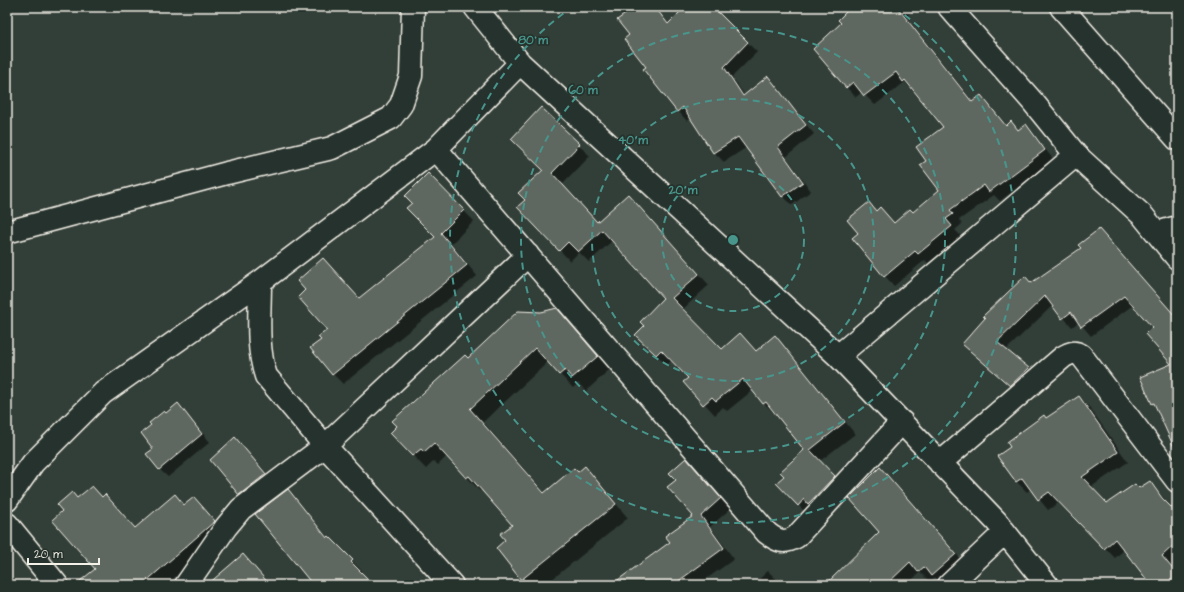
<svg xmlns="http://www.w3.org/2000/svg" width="1184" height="592" font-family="'Architects Daughter',sans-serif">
  <rect width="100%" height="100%" fill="#323e38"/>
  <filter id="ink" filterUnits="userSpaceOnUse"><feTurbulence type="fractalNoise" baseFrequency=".025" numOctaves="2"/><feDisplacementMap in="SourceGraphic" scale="8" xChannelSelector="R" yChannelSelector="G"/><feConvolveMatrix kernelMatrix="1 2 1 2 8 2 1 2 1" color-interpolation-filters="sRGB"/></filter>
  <g filter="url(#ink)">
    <path fill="#0007" d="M 636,7 L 646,7 L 657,10 L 669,24 L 686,7 L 711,7 L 757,52 L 732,77 L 745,96 L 768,78 L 814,134 L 786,157 L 811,191 L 792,205 L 783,196 L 747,147 L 724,162 L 714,152 L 691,118 L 687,121 L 678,111 L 644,70 L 647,67 L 630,36 Z
      M 770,7 L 781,7 L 775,12 Z
      M 853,7 L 906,7 L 911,12 L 906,17 L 973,102 L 980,97 L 1007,126 L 1011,123 L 1019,131 L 1026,126 L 1054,160 L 1000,201 L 994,195 L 959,220 L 962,224 L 955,230 L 961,236 L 928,263 L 925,260 L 894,286 L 885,276 L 860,233 L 869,203 L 877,211 L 880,209 L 894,224 L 913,213 L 940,190 L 944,127 L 905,82 L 875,105 L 862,92 L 856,97 L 846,87 L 842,23 Z
      M 579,145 L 590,156 L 562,185 L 597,223 L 638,206 L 709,285 L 682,310 L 722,350 L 740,334 L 757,351 L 775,337 L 786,348 L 855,434 L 820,461 L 846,487 L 809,516 L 777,483 L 805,450 L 776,413 L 775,414 L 764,403 L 753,390 L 727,411 L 723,407 L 715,415 L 685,382 L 690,378 L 672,360 L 667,365 L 636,335 L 646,326 L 664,298 L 612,241 L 589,262 L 579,252 L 570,261 L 519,207 Z
      M 428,175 L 474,221 L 451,244 L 477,276 L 343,384 L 333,374 L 329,330 L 307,290 L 323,259 L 359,299 L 436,237 L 413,203 Z
      M 1099,230 L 1171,312 L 1177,306 L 1177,438 L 1153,403 L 1173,364 L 1154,327 L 1133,305 L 1091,336 L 1079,322 L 1072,327 L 1053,305 L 1006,350 L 1037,378 L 1020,394 L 963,344 L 1031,284 L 1082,248 Z
      M 557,310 L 610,369 L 586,391 L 578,383 L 573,388 L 548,362 L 483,422 L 545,493 L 585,467 L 628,518 L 545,585 L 528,585 L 497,548 L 507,540 L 514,525 L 482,489 L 480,491 L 447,456 L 438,465 L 434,461 L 426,469 L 391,433 L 468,360 L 541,313 Z
      M 1079,397 L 1089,407 L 1128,462 L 1091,487 L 1107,504 L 1140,489 L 1150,482 L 1177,514 L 1177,561 L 1172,566 L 1177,573 L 1177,585 L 1147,585 L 1146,584 L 1149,581 L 1124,550 L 1115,558 L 1060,502 L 1048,510 L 1031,489 L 1027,492 L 1017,482 L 998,456 Z
      M 178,405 L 210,442 L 168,477 L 159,469 L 155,449 L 166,414 Z
      M 235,439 L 274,483 L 248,502 L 240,494 Z
      M 697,470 L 730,509 L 710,527 L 734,559 L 698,585 L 621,585 L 671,542 L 695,517 Z
      M 890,479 L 966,565 L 942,585 L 935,577 L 930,582 L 920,572 L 907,585 L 826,585 L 880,532 Z
      M 288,491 L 328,538 L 363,572 L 362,574 L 373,585 L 315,585 Z
      M 105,495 L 135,528 L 175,495 L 185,506 L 194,498 L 225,533 L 166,585 L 91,585 L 96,569 L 78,499 L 102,498 Z
      M 768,571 L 782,585 L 753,585 Z"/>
    <path fill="#5f6861" stroke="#f4f1e8" d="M 635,7 L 655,7 L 668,24 L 685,7 L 713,7 L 748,42 L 724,67 L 743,96 L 768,76 L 806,125 L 778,147 L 803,182 L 782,197 L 738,137 L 713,153 L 683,107 L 677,112 L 643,69 L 646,67 L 624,39 L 629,35 L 617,20 Z
      M 851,7 L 897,7 L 972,102 L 981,95 L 1006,126 L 1011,121 L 1018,130 L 1026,124 L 1045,150 L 989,192 L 984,185 L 950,210 L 953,214 L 946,219 L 952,226 L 918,254 L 915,251 L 884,277 L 852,238 L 858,233 L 847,220 L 869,202 L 876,211 L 880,207 L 894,223 L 910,209 L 913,212 L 939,190 L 920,165 L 926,161 L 916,147 L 943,127 L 905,80 L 903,82 L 896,72 L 864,96 L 853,82 L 846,88 L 813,49 L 841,23 L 838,20 Z
      M 541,107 L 580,144 L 552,173 L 597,222 L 628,194 L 699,274 L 672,298 L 722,349 L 740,333 L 756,351 L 775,335 L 845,422 L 810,450 L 835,476 L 808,504 L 804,499 L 798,506 L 776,483 L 784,476 L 780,472 L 804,450 L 766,402 L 763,404 L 743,379 L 716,401 L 712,397 L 703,405 L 683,382 L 688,378 L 661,350 L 656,355 L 635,335 L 644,326 L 640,322 L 663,298 L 602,230 L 578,252 L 568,242 L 559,251 L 517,207 L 525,200 L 518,193 L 543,170 L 511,139 Z
      M 428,173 L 464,210 L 441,233 L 467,265 L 332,375 L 310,348 L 321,340 L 318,337 L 327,330 L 298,297 L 305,290 L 297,281 L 323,258 L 359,298 L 435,237 L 406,208 L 412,203 L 405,196 Z
      M 1099,229 L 1177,318 L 1177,454 L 1154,403 L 1152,404 L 1140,377 L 1171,364 L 1145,334 L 1152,327 L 1124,296 L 1081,327 L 1071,312 L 1062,319 L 1045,296 L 997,342 L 1029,368 L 1010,386 L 962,344 L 985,318 L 983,316 L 1025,276 L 1031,283 L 1081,248 L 1078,245 Z
      M 557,308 L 598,356 L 572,378 L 565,370 L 559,375 L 535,348 L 470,409 L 544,493 L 574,468 L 578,472 L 585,466 L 616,504 L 521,580 L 496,548 L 505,540 L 500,534 L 512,525 L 469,476 L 466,478 L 434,443 L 424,452 L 421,449 L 412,456 L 390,433 L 397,426 L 392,421 L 465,355 L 468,358 L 518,311 L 541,312 Z
      M 1079,396 L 1118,452 L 1082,477 L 1107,503 L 1135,484 L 1139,488 L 1150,481 L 1162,498 L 1177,513 L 1177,542 L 1162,556 L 1177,574 L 1177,585 L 1151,585 L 1115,539 L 1104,549 L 1049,492 L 1038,500 L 1022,478 L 1016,482 L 997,456 L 1010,447 L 1007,442 L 1044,415 L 1046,418 Z
      M 178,403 L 202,434 L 159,470 L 146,454 L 153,449 L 141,433 L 151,425 L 149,423 L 164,411 L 166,413 Z
      M 235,437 L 266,474 L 239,495 L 210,460 Z
      M 686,458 L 721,498 L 701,516 L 724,548 L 673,585 L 611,585 L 670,542 L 665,536 L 693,516 L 667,487 L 676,480 L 669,473 Z
      M 880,467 L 956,554 L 931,576 L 924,567 L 918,572 L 910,562 L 886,585 L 825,585 L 879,532 L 849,498 Z
      M 92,486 L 102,497 L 105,494 L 135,528 L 175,494 L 184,505 L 194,497 L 215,521 L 142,585 L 75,585 L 95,569 L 52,520 L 62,511 L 57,505 L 72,492 L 77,498 Z
      M 288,489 L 327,538 L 329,536 L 353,560 L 351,562 L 374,585 L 313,585 L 255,514 Z
      M 243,554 L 270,585 L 207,585 Z"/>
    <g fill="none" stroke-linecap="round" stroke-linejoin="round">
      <g stroke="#f4f1e8" stroke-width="25">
        <path id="minor" d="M 475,7 L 520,63 L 838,356 L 996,521 L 1047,585
          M 949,7 L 1033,102 L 1076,155 L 1143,216 L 1177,258
          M 1061,7 L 1177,139
          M 436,149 L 767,533 C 777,541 784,544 796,537 L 902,422
          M 7,232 L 227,173 L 332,148 L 391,118 L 401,105 L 411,76 L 413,7
          M 1157,233 L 1177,227
          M 260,282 L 436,149 L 520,63
          M 838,356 L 1076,155
          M 940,463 L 1063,357 C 1070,353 1074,351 1081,355 L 1177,481
          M 7,500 L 33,463 L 103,393 L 260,282 C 260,313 256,346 266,376 L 325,446 L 452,585
          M 7,524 L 57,585
          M 186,585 L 226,527 L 241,509 L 325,446 L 528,255
          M 949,585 L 1005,532"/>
      </g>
      <use href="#minor" stroke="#26332d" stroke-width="22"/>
    </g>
  </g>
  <g fill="none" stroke="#48958c" stroke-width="2" stroke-dasharray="7 5">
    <circle cx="733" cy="240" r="71"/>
    <circle cx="733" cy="240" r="141"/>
    <circle cx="733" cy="240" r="212"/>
    <path d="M895 8A283 283 0 1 1 571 8"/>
  </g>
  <circle cx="733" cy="240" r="6" fill="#48958c" stroke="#26332d" stroke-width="2"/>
  <g font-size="12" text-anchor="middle" font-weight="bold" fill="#48958c" stroke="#26332d" stroke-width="3.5" stroke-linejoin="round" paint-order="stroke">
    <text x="533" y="44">80 m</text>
    <text x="583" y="94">60 m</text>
    <text x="633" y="144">40 m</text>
    <text x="683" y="194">20 m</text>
  </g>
  <rect width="1184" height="592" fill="none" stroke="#26332d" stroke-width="24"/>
  <rect x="12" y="12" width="1160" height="568" fill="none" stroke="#f4f1e8" stroke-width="1.5" filter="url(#ink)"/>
  <path d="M28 558v6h71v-6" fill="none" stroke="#f4f1e8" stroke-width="2"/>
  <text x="34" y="558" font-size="12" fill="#f4f1e8" stroke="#26332d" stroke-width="3" paint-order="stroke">20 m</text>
</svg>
